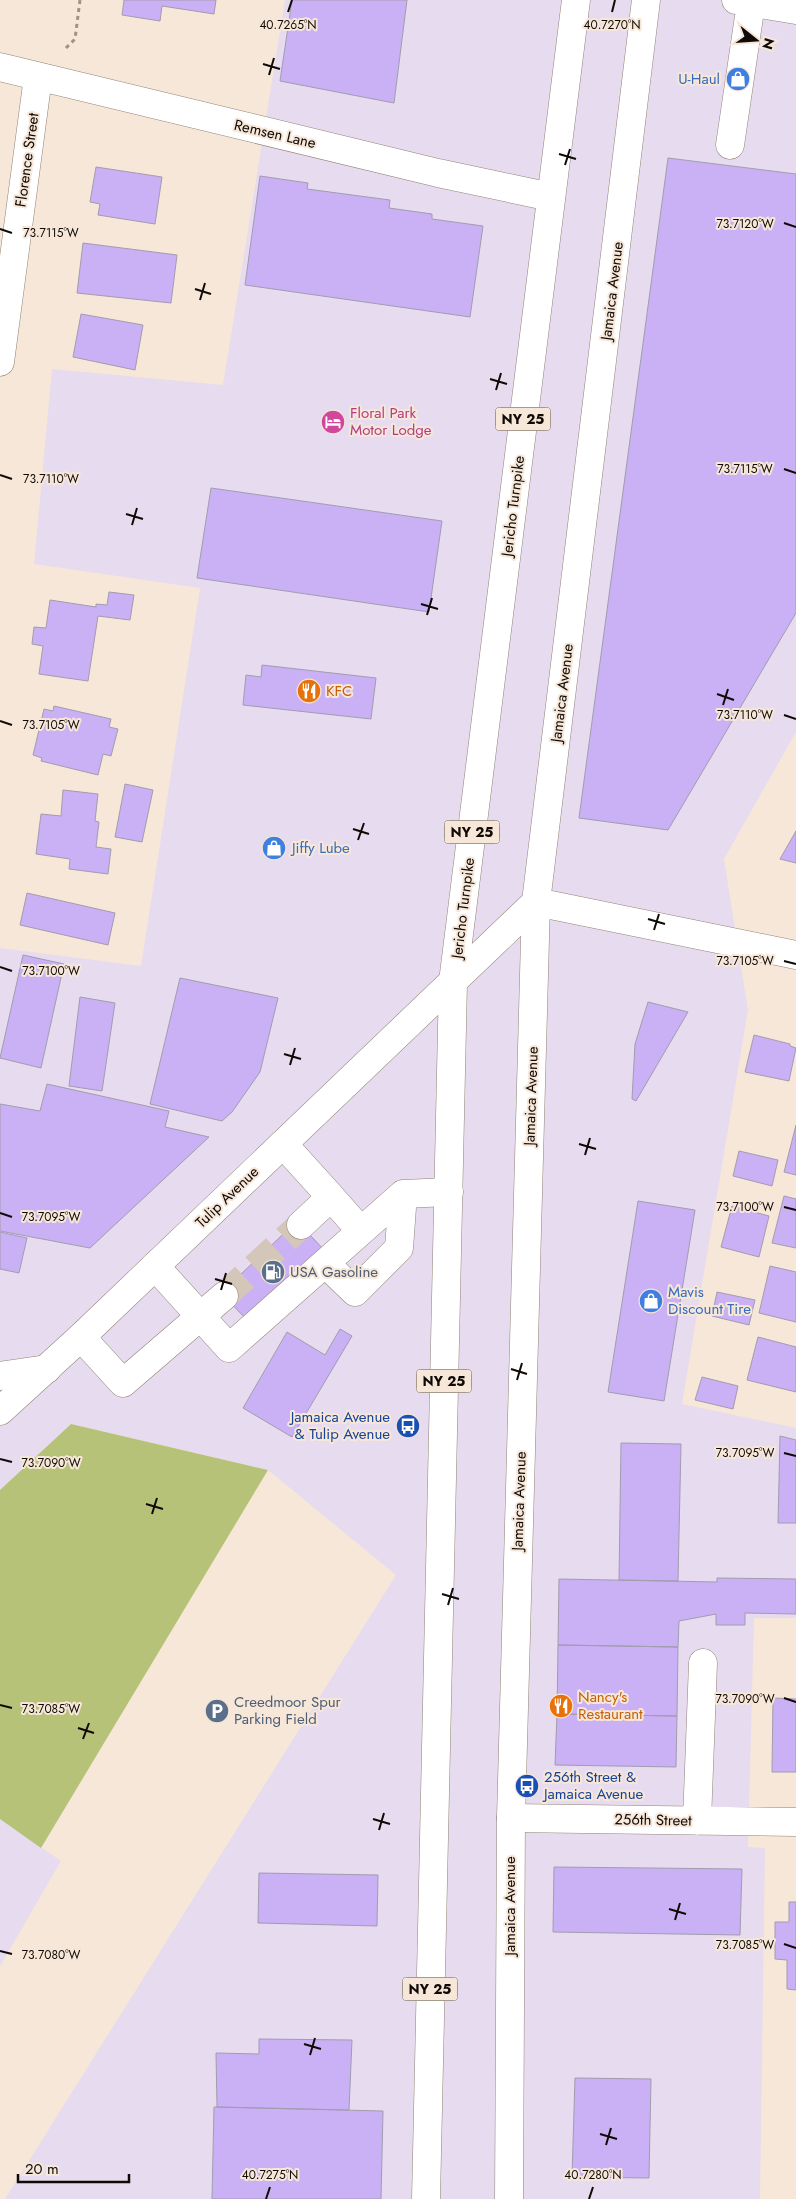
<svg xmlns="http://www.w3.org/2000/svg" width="796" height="2199" font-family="Jost,sans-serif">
  <rect width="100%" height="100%" fill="#f7e7d8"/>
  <path fill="#e7dbef" d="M 285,0 L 796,0 L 796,732 L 724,859 L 748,1010 L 682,1404 L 796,1428 L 796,1618 L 754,1618 L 748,1847 L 765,1848 L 760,2199 L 5,2199 L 396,1575 L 268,1470 L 71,1424 L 0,1490 L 0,948 L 141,966 L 200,588 L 34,564 L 52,369 L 223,385 Z
    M 0,1819 L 61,1861 L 0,1966 Z"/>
  <path fill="#b7c279" d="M 71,1424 L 268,1470 L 41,1848 L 0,1819 L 0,1490 Z"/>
  <path fill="#cab0f5" stroke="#a29cae" d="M 124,0 L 216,0 L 214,14 L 162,6 L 160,21 L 122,15 Z
    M 292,0 L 407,0 L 394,103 L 280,81 Z
    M 668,158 L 796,174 L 796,613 L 668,830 L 579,818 Z
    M 96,167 L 162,177 L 155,224 L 98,215 L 100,204 L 90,202 Z
    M 260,176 L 308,183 L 307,189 L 390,200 L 389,208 L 432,214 L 432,219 L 483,226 L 470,317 L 245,285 Z
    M 83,243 L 177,255 L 171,303 L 77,293 Z
    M 81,314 L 143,325 L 135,370 L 73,357 Z
    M 211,488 L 442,521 L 429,612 L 197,578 Z
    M 109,592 L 134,595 L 130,620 L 98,616 L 88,681 L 39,674 L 43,646 L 32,644 L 34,627 L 46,628 L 50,600 L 96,607 L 96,604 L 107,605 Z
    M 262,665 L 376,678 L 371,719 L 243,705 L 246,675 L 261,677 Z
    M 54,706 L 111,719 L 109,727 L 118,729 L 111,756 L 103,754 L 98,775 L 41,761 L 42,758 L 33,755 L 44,709 L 53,711 Z
    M 125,784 L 153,790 L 142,842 L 115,837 Z
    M 63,790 L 98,794 L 95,821 L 99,822 L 96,847 L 111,849 L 108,874 L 69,869 L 70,859 L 36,854 L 41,814 L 61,816 Z
    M 796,831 L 796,863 L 780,859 Z
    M 27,893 L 115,913 L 108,945 L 20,925 Z
    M 23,955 L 64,964 L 41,1068 L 0,1058 Z
    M 180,978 L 278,998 L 260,1072 L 232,1112 L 222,1121 L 150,1104 Z
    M 80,997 L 115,1003 L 102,1091 L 69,1086 Z
    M 648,1002 L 688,1012 L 636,1101 L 632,1099 L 635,1044 Z
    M 754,1035 L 790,1044 L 790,1046 L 796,1048 L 789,1081 L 745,1072 Z
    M 47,1084 L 169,1111 L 165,1127 L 209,1137 L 90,1248 L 0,1231 L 0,1104 L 40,1111 Z
    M 796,1125 L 796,1175 L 784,1172 Z
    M 739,1151 L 778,1160 L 772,1186 L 733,1176 Z
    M 784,1196 L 796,1199 L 796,1248 L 772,1243 Z
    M 638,1201 L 695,1210 L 664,1401 L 608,1392 Z
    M 732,1206 L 769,1216 L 759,1257 L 721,1247 Z
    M 297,1221 L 325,1251 L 249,1322 L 221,1293 Z
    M 0,1232 L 27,1238 L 19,1273 L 0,1269 Z
    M 770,1266 L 796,1272 L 796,1322 L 759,1313 Z
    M 717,1292 L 755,1300 L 749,1325 L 712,1316 Z
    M 340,1329 L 352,1336 L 292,1437 L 243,1408 L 287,1332 L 325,1355 Z
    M 758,1337 L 796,1347 L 796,1392 L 747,1380 Z
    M 702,1377 L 738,1386 L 733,1409 L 695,1400 Z
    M 780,1436 L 796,1440 L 796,1523 L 778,1523 Z
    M 621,1443 L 681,1444 L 678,1581 L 619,1580 Z
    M 717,1578 L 796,1579 L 796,1614 L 745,1613 L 745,1625 L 716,1625 L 716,1614 L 679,1621 L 678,1647 L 558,1645 L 559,1579 L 717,1582 Z
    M 558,1645 L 678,1647 L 677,1716 L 557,1714 Z
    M 773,1698 L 796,1699 L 796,1772 L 772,1772 Z
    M 557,1714 L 677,1716 L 676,1767 L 555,1765 Z
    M 554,1867 L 742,1869 L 740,1935 L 553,1932 Z
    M 259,1873 L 378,1875 L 377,1926 L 258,1923 Z
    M 789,1902 L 796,1902 L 796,1990 L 787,1989 L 787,1960 L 775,1959 L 775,1922 L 789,1922 Z
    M 259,2039 L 352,2040 L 349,2110 L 217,2107 L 216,2053 L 259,2054 Z
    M 575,2078 L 651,2079 L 649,2178 L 572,2177 Z
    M 214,2107 L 383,2111 L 381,2199 L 212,2199 Z"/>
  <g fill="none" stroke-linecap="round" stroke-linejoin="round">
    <path stroke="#d4c6b8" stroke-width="28" stroke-dasharray="28 14" stroke-linecap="butt" d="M 224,1296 L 301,1225"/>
    <g stroke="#928376" stroke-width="29">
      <path id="minor" d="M 736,0 L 796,10
        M 0,67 L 438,173 L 551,197
        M 730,145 L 751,3
        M 0,362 L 38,77
        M 283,1144 L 331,1197
        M 301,1225 L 331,1197 L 361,1231
        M 325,1263 L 355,1292 L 399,1248 L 403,1194
        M 155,1266 L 229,1348 L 403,1194 L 449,1192
        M 81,1337 L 123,1383 L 224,1296
        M 0,1376 L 47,1369
        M 511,1818 L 796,1822
        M 697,1821 L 703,1663"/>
    </g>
    <g stroke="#928376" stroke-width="29">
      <path id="major" d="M 536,902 L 796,955
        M 0,1411 L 81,1337 L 536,902
        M 426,2199 L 453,982 L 576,0
        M 509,2199 L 511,1818 L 536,902 L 646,0"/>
    </g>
    <path stroke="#9e9388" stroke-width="3" stroke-dasharray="4 4" stroke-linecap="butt" d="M 66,48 L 75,39 L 80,0"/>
    <use href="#minor" stroke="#fff" stroke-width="28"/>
    <use href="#major" stroke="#fff" stroke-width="28"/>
  </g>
  <path fill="none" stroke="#0f0a06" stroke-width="2" d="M 288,12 L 292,0M 612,12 L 615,0M 263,64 L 280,69M 269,75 L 274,58M 559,154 L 576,159M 565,165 L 570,149M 784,223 L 796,227M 0,229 L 12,233M 195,289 L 211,294M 200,300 L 205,283M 490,379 L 507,384M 496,390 L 501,373M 784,469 L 796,473M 0,475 L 12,479M 126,514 L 143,519M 132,525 L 137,508M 421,604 L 438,609M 427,615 L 432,598M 717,694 L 734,700M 723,705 L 728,689M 784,715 L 796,719M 0,721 L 12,725M 353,829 L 369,834M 358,840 L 364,823M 648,919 L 665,924M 654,930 L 659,914M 784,961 L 796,964M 0,967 L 12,971M 284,1054 L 301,1059M 290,1065 L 295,1048M 579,1144 L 596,1149M 585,1155 L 590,1138M 784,1207 L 796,1210M 0,1213 L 12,1217M 215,1279 L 232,1284M 221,1290 L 226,1273M 511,1369 L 527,1374M 517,1380 L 522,1363M 784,1453 L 796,1456M 0,1459 L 12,1462M 146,1504 L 163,1509M 152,1514 L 157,1498M 442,1594 L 459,1599M 448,1605 L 453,1588M 784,1698 L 796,1702M 0,1705 L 12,1708M 78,1728 L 94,1733M 83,1739 L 89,1723M 373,1819 L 390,1824M 379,1830 L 384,1813M 669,1909 L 686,1914M 675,1920 L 680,1903M 784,1944 L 796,1948M 0,1951 L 12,1954M 304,2044 L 321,2049M 310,2055 L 315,2038M 600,2134 L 617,2139M 606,2145 L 611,2128M 266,2199 L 270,2187M 589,2199 L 593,2187"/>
  <defs>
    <g id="shop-disc" transform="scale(1.25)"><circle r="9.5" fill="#3f7fe0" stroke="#f7e7d8"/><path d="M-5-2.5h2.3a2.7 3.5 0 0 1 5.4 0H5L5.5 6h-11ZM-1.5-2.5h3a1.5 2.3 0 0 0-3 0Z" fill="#fff"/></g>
    <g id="hotel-disc" transform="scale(1.25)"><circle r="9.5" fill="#d1479c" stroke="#f7e7d8"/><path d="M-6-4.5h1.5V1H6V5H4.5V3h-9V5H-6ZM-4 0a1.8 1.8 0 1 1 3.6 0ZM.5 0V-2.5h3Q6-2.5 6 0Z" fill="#fff"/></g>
    <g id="restaurant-disc" transform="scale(1.25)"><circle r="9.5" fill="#e8710a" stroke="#f7e7d8"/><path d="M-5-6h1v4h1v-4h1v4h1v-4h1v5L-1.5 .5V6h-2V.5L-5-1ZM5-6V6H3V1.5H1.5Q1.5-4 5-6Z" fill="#fff"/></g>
    <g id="fuel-disc" transform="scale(1.25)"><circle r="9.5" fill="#5c6f8a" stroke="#f7e7d8"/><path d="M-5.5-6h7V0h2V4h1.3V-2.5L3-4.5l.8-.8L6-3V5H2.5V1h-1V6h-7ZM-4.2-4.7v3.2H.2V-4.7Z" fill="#fff"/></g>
    <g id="bus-disc" transform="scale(1.25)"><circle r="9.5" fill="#1a4fb4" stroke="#f7e7d8"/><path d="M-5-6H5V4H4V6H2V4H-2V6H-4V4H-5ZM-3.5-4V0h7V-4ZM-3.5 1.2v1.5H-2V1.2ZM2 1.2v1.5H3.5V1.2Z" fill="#fff"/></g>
    <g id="parking-disc" transform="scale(1.25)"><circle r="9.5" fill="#5c6f8a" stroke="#f7e7d8"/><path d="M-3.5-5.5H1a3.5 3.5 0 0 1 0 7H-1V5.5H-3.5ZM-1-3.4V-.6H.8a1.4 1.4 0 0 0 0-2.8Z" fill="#fff"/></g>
  </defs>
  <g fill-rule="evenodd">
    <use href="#shop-disc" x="738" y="79"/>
    <use href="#hotel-disc" x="333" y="422"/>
    <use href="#restaurant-disc" x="309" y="691"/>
    <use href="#shop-disc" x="274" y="848"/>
    <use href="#fuel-disc" x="273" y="1272"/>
    <use href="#shop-disc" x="651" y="1301"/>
    <use href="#bus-disc" x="408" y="1426"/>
    <use href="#restaurant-disc" x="561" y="1706"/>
    <use href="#parking-disc" x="217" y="1711"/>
    <use href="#bus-disc" x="527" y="1786"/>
  </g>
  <g text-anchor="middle" stroke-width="4" stroke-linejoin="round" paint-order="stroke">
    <g fill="#f7e7d8" stroke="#554c45" stroke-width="1">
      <rect x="495.5" y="407.5" width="55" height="23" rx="4"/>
      <rect x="444.5" y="820.5" width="55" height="23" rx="4"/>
      <rect x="416.5" y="1369.5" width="55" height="23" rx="4"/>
      <rect x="402.5" y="1977.5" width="55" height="23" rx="4"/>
    </g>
    <g font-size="14" font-weight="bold" fill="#0f0a06">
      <text x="523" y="424">NY 25</text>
      <text x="472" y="837">NY 25</text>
      <text x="444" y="1386">NY 25</text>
      <text x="430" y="1994">NY 25</text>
    </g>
    <g font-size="15" fill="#366cbe" stroke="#f7e7d8" text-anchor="start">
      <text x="720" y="84" text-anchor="end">U-Haul</text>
      <text x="292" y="853">Jiffy Lube</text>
      <text x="668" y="1297">Mavis<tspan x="668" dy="17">Discount Tire</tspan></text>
    </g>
    <g font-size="15" fill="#0f0a06" stroke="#f7e7d8">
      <text transform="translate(275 134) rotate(13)" y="5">Remsen Lane</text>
      <text transform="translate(27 160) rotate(-82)" y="5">Florence Street</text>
      <text transform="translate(612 291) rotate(-83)" y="5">Jamaica Avenue</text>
      <text transform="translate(513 506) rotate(-83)" y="5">Jericho Turnpike</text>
      <text transform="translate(562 693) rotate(-83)" y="5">Jamaica Avenue</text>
      <text transform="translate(463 908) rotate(-83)" y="5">Jericho Turnpike</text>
      <text transform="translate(531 1096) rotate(-88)" y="5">Jamaica Avenue</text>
      <text transform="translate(227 1197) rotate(-44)" y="5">Tulip Avenue</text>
      <text transform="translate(519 1501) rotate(-88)" y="5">Jamaica Avenue</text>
      <text transform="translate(653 1820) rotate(1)" y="5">256th Street</text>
      <text transform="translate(510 1906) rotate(-90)" y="5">Jamaica Avenue</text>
    </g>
    <g font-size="15" fill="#b23c85" stroke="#f7e7d8" text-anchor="start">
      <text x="350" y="418">Floral Park<tspan x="350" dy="17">Motor Lodge</tspan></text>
    </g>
    <g font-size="15" fill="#c56008" stroke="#f7e7d8" text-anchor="start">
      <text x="326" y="696">KFC</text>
      <text x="578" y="1702">Nancy's<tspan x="578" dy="17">Restaurant</tspan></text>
    </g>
    <g font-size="15" fill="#4e5e75" stroke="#f7e7d8" text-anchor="start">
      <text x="290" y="1277">USA Gasoline</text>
      <text x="234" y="1707">Creedmoor Spur<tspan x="234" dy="17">Parking Field</tspan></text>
    </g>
    <g font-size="15" fill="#164399" stroke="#f7e7d8" text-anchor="end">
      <text x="390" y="1422">Jamaica Avenue<tspan x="390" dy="17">&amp; Tulip Avenue</tspan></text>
      <text x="544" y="1782" text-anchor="start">256th Street &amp;<tspan x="544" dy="17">Jamaica Avenue</tspan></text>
    </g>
  </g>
  <g font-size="12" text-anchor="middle" fill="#0f0a06" stroke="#f7e7d8" stroke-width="4" stroke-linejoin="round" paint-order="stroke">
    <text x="288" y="29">40.7265°N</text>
    <text x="612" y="29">40.7270°N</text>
    <text x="745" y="228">73.7120°W</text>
    <text x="51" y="237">73.7115°W</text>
    <text x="745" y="473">73.7115°W</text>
    <text x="51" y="483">73.7110°W</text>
    <text x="745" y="719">73.7110°W</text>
    <text x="51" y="729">73.7105°W</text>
    <text x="745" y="965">73.7105°W</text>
    <text x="51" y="975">73.7100°W</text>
    <text x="745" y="1211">73.7100°W</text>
    <text x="51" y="1221">73.7095°W</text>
    <text x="745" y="1457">73.7095°W</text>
    <text x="51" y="1467">73.7090°W</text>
    <text x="745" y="1703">73.7090°W</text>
    <text x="51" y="1713">73.7085°W</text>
    <text x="745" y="1949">73.7085°W</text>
    <text x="51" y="1959">73.7080°W</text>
    <text x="270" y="2179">40.7275°N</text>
    <text x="593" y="2179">40.7280°N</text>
  </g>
  <g transform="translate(756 40) rotate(107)" stroke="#f7e7d8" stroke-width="4" paint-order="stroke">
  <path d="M0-4L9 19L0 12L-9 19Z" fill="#0f0a06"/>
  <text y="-8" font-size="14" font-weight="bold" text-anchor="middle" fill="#0f0a06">N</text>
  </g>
  <path d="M18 2174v8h111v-8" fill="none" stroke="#0f0a06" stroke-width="2.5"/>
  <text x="25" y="2174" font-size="15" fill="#0f0a06" stroke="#f7e7d8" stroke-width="4" paint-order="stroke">20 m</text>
</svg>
